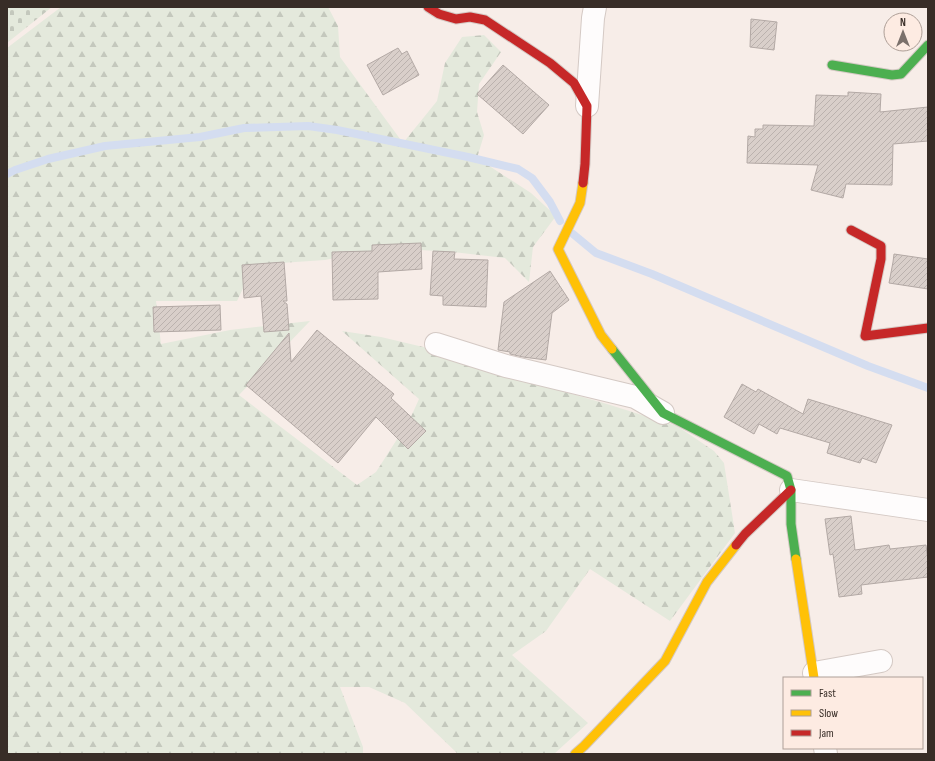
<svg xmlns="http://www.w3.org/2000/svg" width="935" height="761" font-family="'Sofia Sans Condensed',sans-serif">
  <defs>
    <pattern id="forest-firs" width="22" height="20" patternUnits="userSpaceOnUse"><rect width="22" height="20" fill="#e4e9dc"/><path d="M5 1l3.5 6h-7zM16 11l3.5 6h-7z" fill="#c4c8bd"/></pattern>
    <pattern id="cemetery-stones" width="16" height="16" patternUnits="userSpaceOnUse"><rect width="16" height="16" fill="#e4e9dc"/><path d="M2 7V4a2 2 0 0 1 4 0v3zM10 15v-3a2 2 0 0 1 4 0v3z" fill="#c4c8bd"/></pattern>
    <pattern id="building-hatch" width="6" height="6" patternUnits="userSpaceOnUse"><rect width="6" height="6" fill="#d9cfca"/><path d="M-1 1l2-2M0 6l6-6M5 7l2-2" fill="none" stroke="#bbb2ae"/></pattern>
  </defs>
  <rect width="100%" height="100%" fill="#f7ede8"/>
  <path fill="url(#forest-firs)" d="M 61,7 L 328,7 L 338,26 L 340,57 L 403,143 L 437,101 L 445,63 L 462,37 L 484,35 L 501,52 L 479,84 L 477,112 L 484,135 L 477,158 L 531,193 L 556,216 L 533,247 L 529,282 L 505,258 L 453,252 L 387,248 L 325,260 L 266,264 L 246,282 L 237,301 L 156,301 L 161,344 L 230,330 L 310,321 L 239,395 L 357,485 L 376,472 L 410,419 L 419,399 L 342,331 L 381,337 L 457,355 L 523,380 L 607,404 L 677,426 L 714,451 L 724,463 L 735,533 L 670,621 L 590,569 L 546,631 L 512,655 L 588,723 L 554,754 L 458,754 L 405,703 L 369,687 L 340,687 L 363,747 L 363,754 L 7,754 L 7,48 Z"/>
  <path fill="url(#cemetery-stones)" d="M 7,7 L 52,7 L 7,43 Z"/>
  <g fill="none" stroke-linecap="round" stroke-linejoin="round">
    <path stroke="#d4ddf0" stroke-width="8" d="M 7,174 L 15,170 L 48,159 L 105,146 L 200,137 L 244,128 L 308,126 L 337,130 L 468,157 L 518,169 L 532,178 L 550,202 L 560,221
      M 573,234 L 596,253 L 652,274 L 868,366 L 928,388"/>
  </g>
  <path fill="url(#building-hatch)" stroke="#b3a9a5" d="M 751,19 L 777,22 L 774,50 L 750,47 Z
    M 398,48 L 402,54 L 407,51 L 419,75 L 383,95 L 367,65 Z
    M 503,65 L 549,105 L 523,134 L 477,94 Z
    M 848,92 L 881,94 L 880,112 L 928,107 L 928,141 L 893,144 L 892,185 L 846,184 L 843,198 L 811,190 L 818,165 L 747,163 L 748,136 L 755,137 L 755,129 L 763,129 L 763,125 L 814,126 L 816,95 L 848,96 Z
    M 421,243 L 422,269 L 378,272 L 378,299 L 333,300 L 332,252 L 372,251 L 372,245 Z
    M 433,251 L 455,252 L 454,259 L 488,260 L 486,307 L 443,305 L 443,296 L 430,295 Z
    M 894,254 L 928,259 L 928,289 L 889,283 L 893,262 Z
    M 284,262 L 287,301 L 283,301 L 287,304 L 289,330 L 264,332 L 261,296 L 244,298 L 242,265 Z
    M 550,271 L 569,300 L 552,313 L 546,360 L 523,357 L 510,354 L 510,352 L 498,350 L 504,302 Z
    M 220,305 L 221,330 L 154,332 L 153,307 Z
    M 317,330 L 394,394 L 391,398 L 426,431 L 408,449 L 376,417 L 338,463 L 246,385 L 289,333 L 291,362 Z
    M 742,384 L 756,392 L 758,389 L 803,414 L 808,399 L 892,425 L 876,463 L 862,458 L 860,463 L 827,453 L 830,443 L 780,428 L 777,434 L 759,424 L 754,434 L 724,417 Z
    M 851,516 L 855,550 L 889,545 L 890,549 L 926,545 L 928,561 L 928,577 L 861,585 L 862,594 L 839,597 L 833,554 L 830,555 L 825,519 Z"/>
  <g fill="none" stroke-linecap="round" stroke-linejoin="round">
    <g stroke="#d4c9c4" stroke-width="24">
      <path id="street" d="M 587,106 L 593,18 L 595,7
        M 436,344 L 506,366 L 635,397 L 663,413
        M 791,490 L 928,510
        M 814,673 L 881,661
        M 825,748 L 826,754"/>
    </g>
    <g stroke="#d4c9c4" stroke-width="11">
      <path id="fast" d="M 832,65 L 892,75 L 901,74 L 928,45
        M 612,349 L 663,413 L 787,476 L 791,490 L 791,524 L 796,559"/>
    </g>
    <g stroke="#d4c9c4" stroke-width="11">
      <path id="slow" d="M 583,183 L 580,203 L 558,249 L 601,335 L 612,349
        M 796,559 L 814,678
        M 575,754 L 584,746 L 665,661 L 707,582 L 736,545"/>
    </g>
    <g stroke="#d4c9c4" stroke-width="11">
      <path id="jam" d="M 428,7 L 439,14 L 456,19 L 470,17 L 485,20 L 550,63 L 574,83 L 587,106 L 585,164 L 583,183
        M 851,230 L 881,246 L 881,259 L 865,336 L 928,328
        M 736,545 L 745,534 L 791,490"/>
    </g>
    <use href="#street" stroke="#fefcfc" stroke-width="22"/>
    <use href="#fast" stroke="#4caf50" stroke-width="9"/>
    <use href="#slow" stroke="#ffc107" stroke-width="9"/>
    <use href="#jam" stroke="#c62828" stroke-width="9"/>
  </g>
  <rect width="935" height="761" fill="none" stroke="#382d27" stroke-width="16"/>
  <rect x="783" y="677" width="140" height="72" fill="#fdebe2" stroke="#ae9f97"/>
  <rect x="791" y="690" width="20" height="6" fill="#4caf50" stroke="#ae9f97"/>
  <text x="819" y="697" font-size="12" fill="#382d27">Fast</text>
  <rect x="791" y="710" width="20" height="6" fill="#ffc107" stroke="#ae9f97"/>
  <text x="819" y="717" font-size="12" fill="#382d27">Slow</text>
  <rect x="791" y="730" width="20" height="6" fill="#c62828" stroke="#ae9f97"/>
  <text x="819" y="737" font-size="12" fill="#382d27">Jam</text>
  <g transform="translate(903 32)"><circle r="19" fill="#fdebe2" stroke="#ae9f97"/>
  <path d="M0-3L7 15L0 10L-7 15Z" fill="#7b706b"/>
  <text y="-6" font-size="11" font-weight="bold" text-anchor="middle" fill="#382d27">N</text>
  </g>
</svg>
